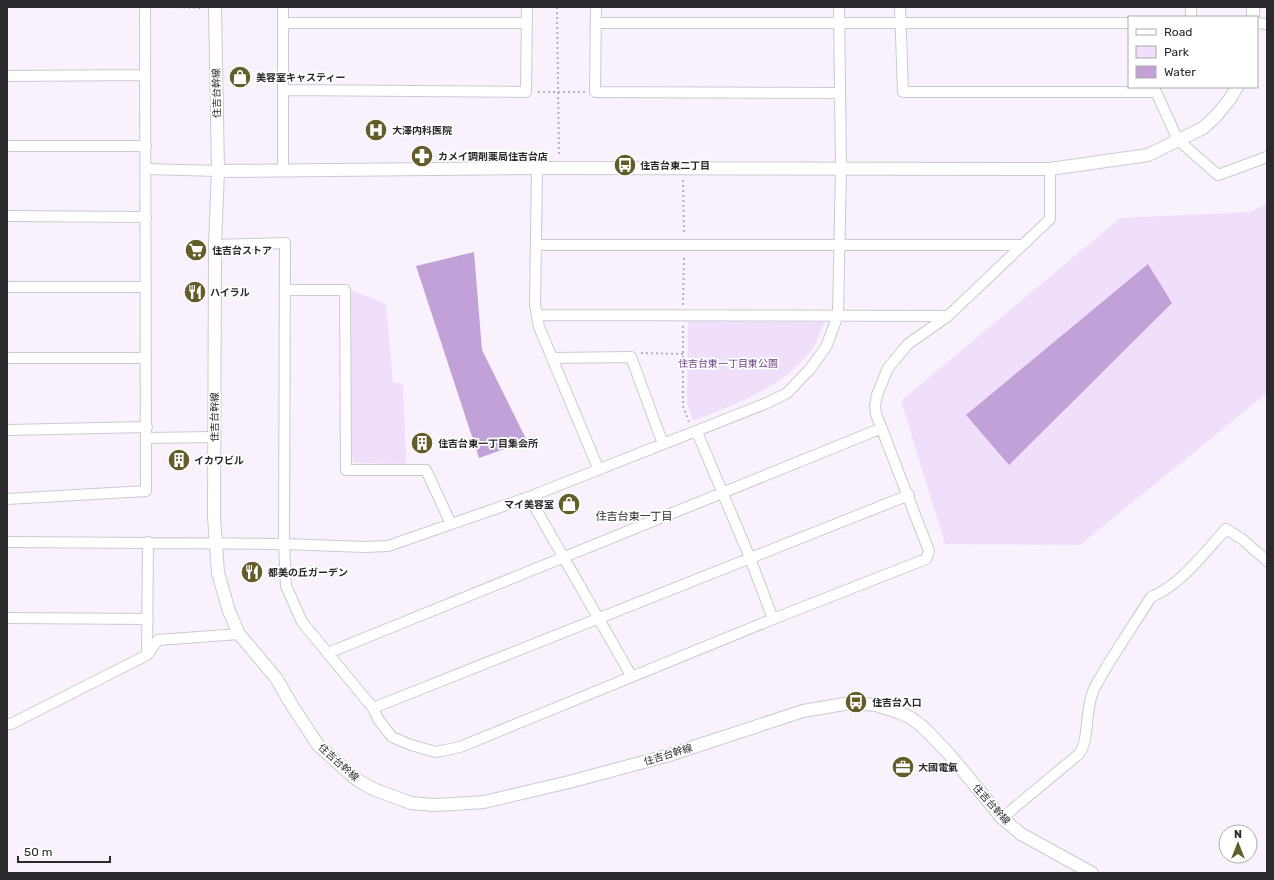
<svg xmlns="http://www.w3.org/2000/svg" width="1274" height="880" font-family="Rubik,'Noto Sans JP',sans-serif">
  <rect width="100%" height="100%" fill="#f9f2fd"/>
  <path fill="#efdffa" d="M 1267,203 L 1267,393 L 1080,545 L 945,544 L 901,401 L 1120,218 L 1251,212 Z
    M 350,290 L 386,304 L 393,382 L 403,384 L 406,464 L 354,463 L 351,455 Z
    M 688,321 L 825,322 C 820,331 817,344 810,352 C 780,389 735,404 693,421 L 687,403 Z"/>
  <path fill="#c2a0d8" d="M 474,252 L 482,350 L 527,441 L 479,458 L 416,266 Z
    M 1148,264 L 1172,303 L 1009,465 L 966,415 Z"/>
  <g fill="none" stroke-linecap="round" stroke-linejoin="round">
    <g stroke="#cec8d3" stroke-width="12">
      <path id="minor" d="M 596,7 L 595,92 L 840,93
        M 900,7 L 903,92 L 1156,92 L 1178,140 L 1218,175 L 1267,157
        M 1191,7 L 1191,17
        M 283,23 L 527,23
        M 597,23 L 1129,23
        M 1257,23 L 1267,24
        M 7,76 L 145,75
        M 284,90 L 526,92 L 527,7
        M 7,146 L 146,146
        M 537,168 L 535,305 L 539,327 L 598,468
        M 146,169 L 218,171
        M 283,169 L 283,7
        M 7,216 L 146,217
        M 215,245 L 285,243 L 284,544 L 286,586 L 302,622 L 373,708 L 378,719 L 392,737 L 411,745 L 436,752 L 460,747 L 773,619 L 926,559 L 929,551 L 876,414 L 875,405 L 877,395 L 888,368 L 908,344 L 948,316 L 1050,219 L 1050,169
        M 536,245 L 1023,245
        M 7,287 L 146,287
        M 285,290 L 345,290 L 346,470 L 426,470 L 451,524
        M 537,315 L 948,316
        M 7,358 L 146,358
        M 552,358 L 631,357 L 663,444
        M 7,430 L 147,427
        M 697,432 L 750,558 L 773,619
        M 146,438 L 214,437
        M 529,497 L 632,677
        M 7,499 L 146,491 L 145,7
        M 7,542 L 284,544 L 365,547 L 388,546 L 529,497 L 767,403 L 787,393 L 810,369 L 826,347 L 838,315 L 841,169 L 839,7
        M 7,618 L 148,619
        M 328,653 L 882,428
        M 147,655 L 148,542
        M 373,708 L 909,495
        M 7,724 L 11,724 L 147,655 L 158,640 L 239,634
        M 1002,818 L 1079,754 C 1090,739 1084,711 1094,689 C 1110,658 1132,628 1151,597 C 1181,585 1204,553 1226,529 L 1242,539 L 1267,561"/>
    </g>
    <g stroke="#cec8d3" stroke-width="14">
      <path id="tertiary" d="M 215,7 L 218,171 L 215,245 L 214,516 L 218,573 L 229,611 L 239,634 L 276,678 L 293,707 L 318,745 L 356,779 L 373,789 L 411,803 L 434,805 L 454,804 L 484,802 L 569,782 L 666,756 L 803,711 L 850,703 L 876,705 L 898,712 L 911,718 L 923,727 L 949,754 L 1002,818 L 1021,834 L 1092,873
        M 1253,17 L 1253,7
        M 218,171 L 537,168 L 1050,169 L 1148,155 L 1203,128 L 1216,116 L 1230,99 L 1237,87"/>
    </g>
    <path stroke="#b7b1ba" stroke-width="2" stroke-dasharray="2 3" stroke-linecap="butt" d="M 168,7 L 201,8
      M 557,7 L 559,156
      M 538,92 L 585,92
      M 683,180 L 684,235
      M 683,305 L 684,256
      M 683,326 L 683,406 L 689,422
      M 641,353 L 683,354"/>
    <use href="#minor" stroke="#fff" stroke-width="10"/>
    <use href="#tertiary" stroke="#fff" stroke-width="12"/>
  </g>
  <defs>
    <g id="shop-disc" transform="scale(1.15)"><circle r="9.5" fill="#635d2a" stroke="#fff"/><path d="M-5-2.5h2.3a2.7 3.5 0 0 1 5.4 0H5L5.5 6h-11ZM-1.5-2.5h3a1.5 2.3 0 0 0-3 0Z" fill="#fff"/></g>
    <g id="hospital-disc" transform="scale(1.15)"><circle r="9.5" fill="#635d2a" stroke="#fff"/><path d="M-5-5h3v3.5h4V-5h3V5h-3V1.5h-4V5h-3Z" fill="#fff"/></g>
    <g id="pharmacy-disc" transform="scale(1.15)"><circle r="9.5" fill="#635d2a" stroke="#fff"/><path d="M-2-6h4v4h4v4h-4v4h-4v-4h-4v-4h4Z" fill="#fff"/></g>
    <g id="bus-disc" transform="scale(1.15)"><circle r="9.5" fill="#635d2a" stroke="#fff"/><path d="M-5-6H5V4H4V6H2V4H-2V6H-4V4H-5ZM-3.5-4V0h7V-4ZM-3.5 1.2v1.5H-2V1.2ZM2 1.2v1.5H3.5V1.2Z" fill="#fff"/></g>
    <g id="supermarket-disc" transform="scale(1.15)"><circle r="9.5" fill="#635d2a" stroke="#fff"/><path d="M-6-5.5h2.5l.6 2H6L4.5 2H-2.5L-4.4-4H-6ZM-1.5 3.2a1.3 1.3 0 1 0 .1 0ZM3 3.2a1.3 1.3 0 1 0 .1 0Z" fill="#fff"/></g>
    <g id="restaurant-disc" transform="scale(1.15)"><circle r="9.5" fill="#635d2a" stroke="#fff"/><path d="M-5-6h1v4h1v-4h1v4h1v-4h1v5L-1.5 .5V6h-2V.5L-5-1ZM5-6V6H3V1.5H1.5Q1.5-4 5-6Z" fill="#fff"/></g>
    <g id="building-disc" transform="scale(1.15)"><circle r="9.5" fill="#635d2a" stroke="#fff"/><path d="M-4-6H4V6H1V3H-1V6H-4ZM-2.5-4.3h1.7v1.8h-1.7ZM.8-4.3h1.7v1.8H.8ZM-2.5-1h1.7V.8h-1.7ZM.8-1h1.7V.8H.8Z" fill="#fff"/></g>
    <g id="office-disc" transform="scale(1.15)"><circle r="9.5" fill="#635d2a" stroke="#fff"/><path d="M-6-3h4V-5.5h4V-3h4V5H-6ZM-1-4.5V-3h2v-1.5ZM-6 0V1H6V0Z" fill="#fff"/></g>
  </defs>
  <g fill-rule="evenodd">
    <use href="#shop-disc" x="240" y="77"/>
    <use href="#hospital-disc" x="376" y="130"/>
    <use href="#pharmacy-disc" x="422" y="156"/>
    <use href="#bus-disc" x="625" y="165"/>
    <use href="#supermarket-disc" x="196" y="250"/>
    <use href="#restaurant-disc" x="195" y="292"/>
    <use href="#building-disc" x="422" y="443"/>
    <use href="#building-disc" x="179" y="460"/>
    <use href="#shop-disc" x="569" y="504"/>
    <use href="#restaurant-disc" x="252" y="572"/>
    <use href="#bus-disc" x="856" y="702"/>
    <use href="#office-disc" x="903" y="767"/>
  </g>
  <g text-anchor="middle" stroke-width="3.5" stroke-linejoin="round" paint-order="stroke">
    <g font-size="10" font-weight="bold" fill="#2c292e" stroke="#fff" text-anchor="start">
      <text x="256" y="81">美容室キャスティー</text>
      <text x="392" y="134">大澤内科医院</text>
      <text x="438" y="160">カメイ調剤薬局住吉台店</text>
      <text x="640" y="169">住吉台東二丁目</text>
      <text x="212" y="254">住吉台ストア</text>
      <text x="210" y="296">ハイラル</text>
      <text x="438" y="447">住吉台東一丁目集会所</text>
      <text x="194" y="464">イカワビル</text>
      <text x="554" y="508" text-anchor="end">マイ美容室</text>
      <text x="268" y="576">都美の丘ガーデン</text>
      <text x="872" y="706">住吉台入口</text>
      <text x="918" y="771">大國電氣</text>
    </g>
    <g font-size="10" fill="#2c292e" stroke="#fff">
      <text transform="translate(216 93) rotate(-91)" y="4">住吉台幹線</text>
      <text transform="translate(214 417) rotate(-90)" y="4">住吉台幹線</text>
      <text transform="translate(668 754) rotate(-17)" y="4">住吉台幹線</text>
      <text transform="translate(339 762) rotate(42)" y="4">住吉台幹線</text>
      <text transform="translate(992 804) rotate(48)" y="4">住吉台幹線</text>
    </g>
    <g font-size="10" fill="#6a3f83" stroke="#fff">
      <text x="728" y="367">住吉台東一丁目東公園</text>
    </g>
    <g font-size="11" fill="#2c292e" stroke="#fff">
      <text x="634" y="520">住吉台東一丁目</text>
    </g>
  </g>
  <rect width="1274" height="880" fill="none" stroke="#2c292e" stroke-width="16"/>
  <rect x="1128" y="16" width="130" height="72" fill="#ffffff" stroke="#aba9ab"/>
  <rect x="1136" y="29" width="20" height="6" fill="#ffffff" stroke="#aba9ab"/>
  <text x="1164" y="36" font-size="12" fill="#2c292e">Road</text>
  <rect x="1136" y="46" width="20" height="12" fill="#efdffa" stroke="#aba9ab"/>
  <text x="1164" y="56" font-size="12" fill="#2c292e">Park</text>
  <rect x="1136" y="66" width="20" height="12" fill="#c2a0d8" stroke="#aba9ab"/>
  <text x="1164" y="76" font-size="12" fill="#2c292e">Water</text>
  <g transform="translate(1238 844)"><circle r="19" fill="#ffffff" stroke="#aba9ab"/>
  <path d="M0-3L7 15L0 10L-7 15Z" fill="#635d2a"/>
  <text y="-6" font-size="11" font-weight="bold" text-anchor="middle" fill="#2c292e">N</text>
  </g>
  <path d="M18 856v6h92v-6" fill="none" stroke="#2c292e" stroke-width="2"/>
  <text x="24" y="856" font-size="12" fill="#2c292e" stroke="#ffffff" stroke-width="3" paint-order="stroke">50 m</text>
</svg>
